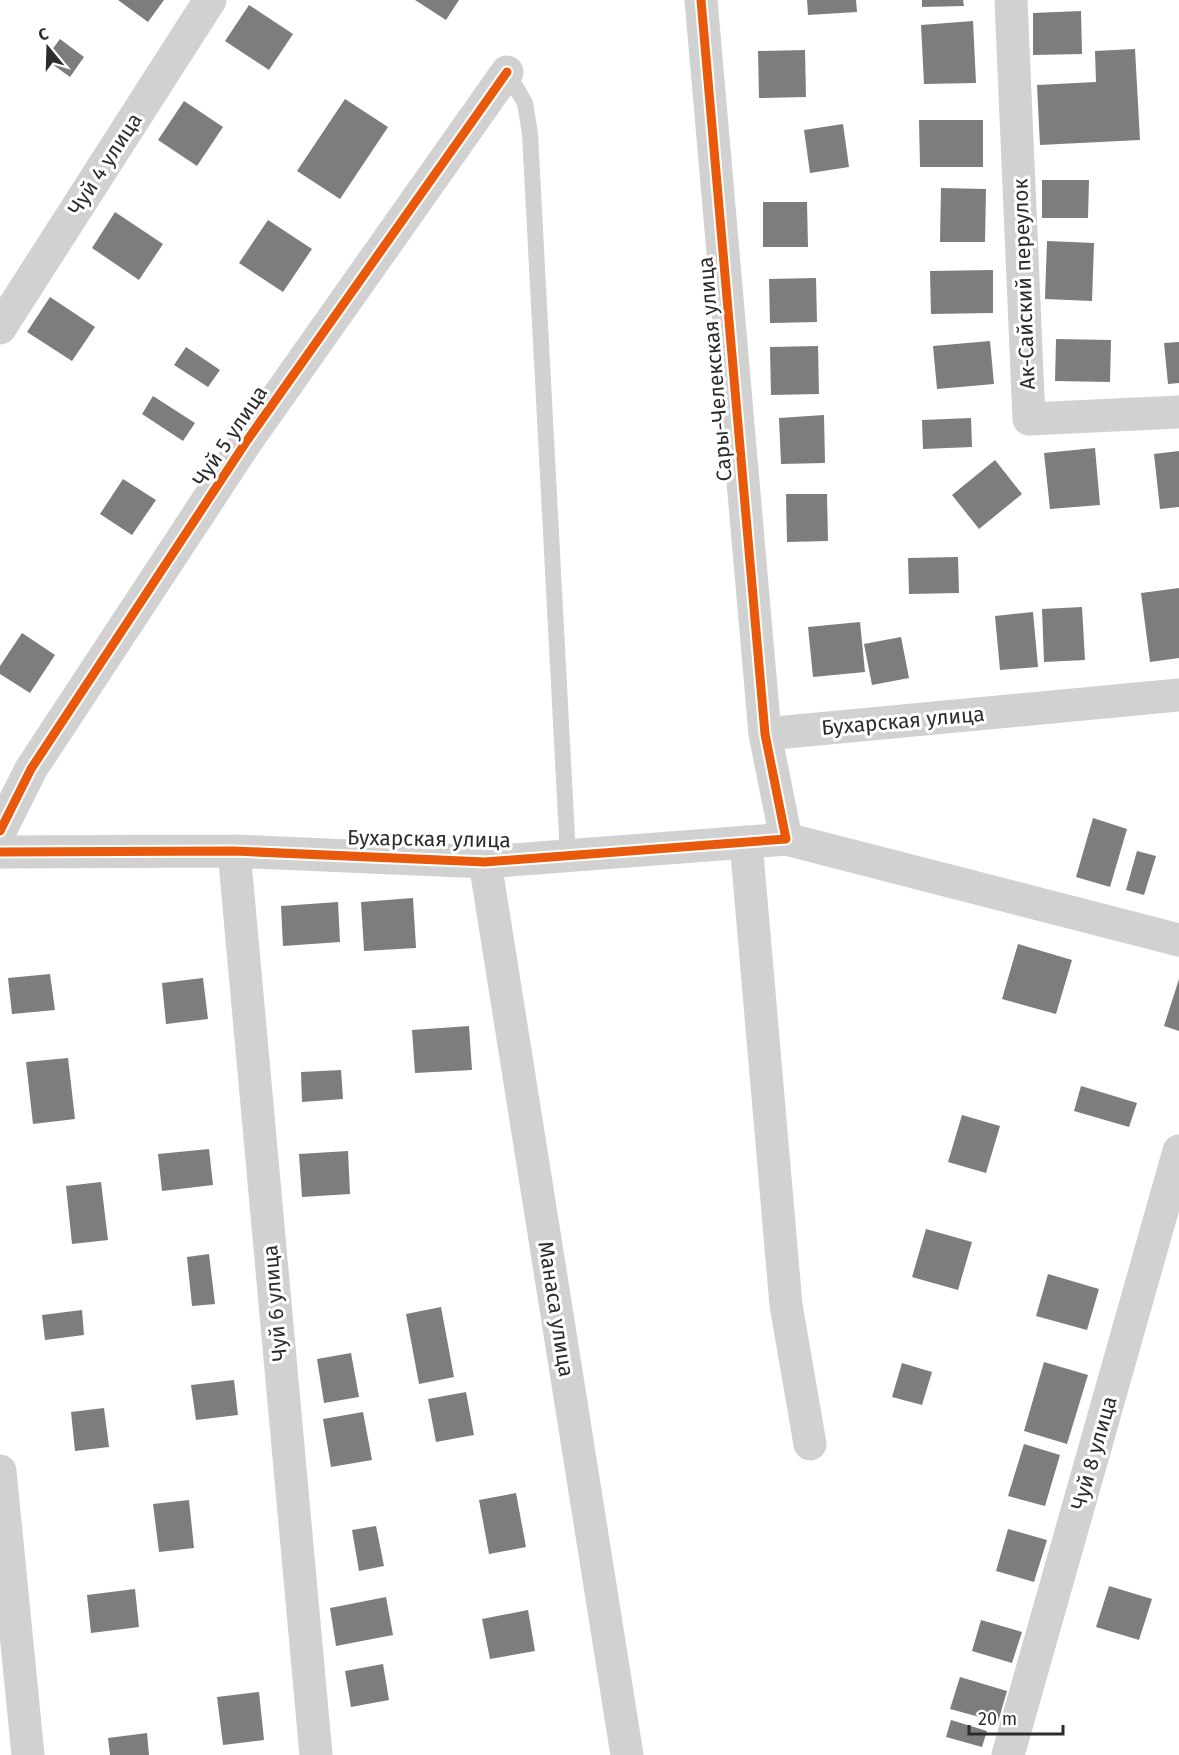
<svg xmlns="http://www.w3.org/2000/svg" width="1179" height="1755" font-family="'Fira Sans',sans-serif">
  <rect width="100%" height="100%" fill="#fff"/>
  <path fill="#7d7d7d" d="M 118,0 L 164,0 L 148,22 Z
    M 415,0 L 459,0 L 446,20 Z
    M 807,0 L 856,0 L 857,12 L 808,15 Z
    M 922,0 L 963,0 L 964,6 L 922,7 Z
    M 249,5 L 293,34 L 269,70 L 225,41 Z
    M 1081,11 L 1082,54 L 1033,55 L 1033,13 Z
    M 973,21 L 976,83 L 924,84 L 921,25 Z
    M 60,39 L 84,57 L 70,77 L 45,59 Z
    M 1135,49 L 1140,140 L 1040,145 L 1037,85 L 1096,82 L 1095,51 Z
    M 805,50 L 806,97 L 759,98 L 758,51 Z
    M 345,99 L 388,127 L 340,199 L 297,171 Z
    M 184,101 L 223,127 L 197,166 L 158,140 Z
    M 919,120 L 983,120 L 983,167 L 920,167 Z
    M 843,124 L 849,167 L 810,173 L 804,130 Z
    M 1042,180 L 1089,180 L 1088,218 L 1042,218 Z
    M 941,188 L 986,189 L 985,242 L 940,242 Z
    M 763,202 L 807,202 L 808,247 L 763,247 Z
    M 115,212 L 163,244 L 139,280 L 92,248 Z
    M 268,220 L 312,249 L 283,292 L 239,263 Z
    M 1047,241 L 1094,243 L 1092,301 L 1045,299 Z
    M 993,270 L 993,313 L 931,314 L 930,271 Z
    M 816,278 L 817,322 L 770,323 L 769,279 Z
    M 50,297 L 95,327 L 72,361 L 27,332 Z
    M 1056,339 L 1111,340 L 1110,382 L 1055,381 Z
    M 990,341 L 994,384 L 937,389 L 933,346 Z
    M 1179,342 L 1179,383 L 1168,384 L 1164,343 Z
    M 818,346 L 819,394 L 771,395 L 770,347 Z
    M 186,347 L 220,370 L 208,387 L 174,365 Z
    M 153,396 L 195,423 L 183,441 L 142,414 Z
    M 824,415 L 825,463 L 781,464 L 779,418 Z
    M 971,418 L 972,447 L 923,449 L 922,420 Z
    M 1095,448 L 1100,505 L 1050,509 L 1044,453 Z
    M 1179,451 L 1179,507 L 1160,509 L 1154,454 Z
    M 995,460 L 1022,494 L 979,529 L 952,495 Z
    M 123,479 L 156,500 L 132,535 L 100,514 Z
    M 786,494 L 827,494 L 828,541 L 787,542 Z
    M 958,557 L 959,593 L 909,594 L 908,558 Z
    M 1179,588 L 1179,658 L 1150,662 L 1141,593 Z
    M 1082,607 L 1085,660 L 1044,662 L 1042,609 Z
    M 1033,612 L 1038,667 L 1000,670 L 995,616 Z
    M 860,622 L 865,672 L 813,677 L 808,627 Z
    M 22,633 L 55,655 L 30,693 L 0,674 L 0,666 Z
    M 901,637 L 909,678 L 872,685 L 864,644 Z
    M 1093,818 L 1127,829 L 1110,887 L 1076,877 Z
    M 1137,851 L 1156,856 L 1144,895 L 1126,890 Z
    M 413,898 L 416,948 L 364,951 L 361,902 Z
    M 338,902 L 340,942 L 283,946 L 281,906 Z
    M 1018,944 L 1072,960 L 1056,1014 L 1002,999 Z
    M 50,974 L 55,1010 L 12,1014 L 8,978 Z
    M 203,978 L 208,1019 L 166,1024 L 162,983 Z
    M 1179,979 L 1179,1031 L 1164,1026 Z
    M 469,1026 L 472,1070 L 415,1073 L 412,1030 Z
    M 68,1058 L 75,1119 L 33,1124 L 26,1062 Z
    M 341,1070 L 343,1099 L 302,1102 L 301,1072 Z
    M 1081,1086 L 1137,1103 L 1129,1127 L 1074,1111 Z
    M 962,1115 L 1000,1126 L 986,1173 L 948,1162 Z
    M 209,1149 L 213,1185 L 162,1191 L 158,1154 Z
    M 348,1151 L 350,1194 L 302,1197 L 299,1154 Z
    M 101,1182 L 108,1240 L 72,1244 L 66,1186 Z
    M 926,1229 L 972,1242 L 958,1290 L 912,1277 Z
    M 209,1254 L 215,1304 L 192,1306 L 187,1257 Z
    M 1048,1274 L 1099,1289 L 1087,1330 L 1036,1316 Z
    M 441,1307 L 454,1377 L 419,1384 L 406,1314 Z
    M 82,1310 L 84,1335 L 45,1340 L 42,1315 Z
    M 351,1353 L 359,1397 L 324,1403 L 317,1359 Z
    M 1044,1362 L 1088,1375 L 1067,1444 L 1024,1431 Z
    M 902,1363 L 932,1372 L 922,1405 L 892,1397 Z
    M 234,1380 L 238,1415 L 196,1420 L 191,1385 Z
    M 466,1392 L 474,1435 L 436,1442 L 428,1399 Z
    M 104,1408 L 109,1447 L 75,1451 L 71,1412 Z
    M 363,1412 L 372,1460 L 331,1467 L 323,1419 Z
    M 1024,1444 L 1060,1455 L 1045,1506 L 1008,1496 Z
    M 516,1493 L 526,1547 L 489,1554 L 479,1500 Z
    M 189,1500 L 194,1548 L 159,1552 L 153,1504 Z
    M 376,1526 L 384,1566 L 359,1571 L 352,1530 Z
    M 1008,1529 L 1047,1540 L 1034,1582 L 996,1571 Z
    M 1109,1586 L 1152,1599 L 1139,1640 L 1096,1627 Z
    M 135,1589 L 139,1627 L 91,1633 L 87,1595 Z
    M 386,1597 L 393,1635 L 336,1646 L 330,1608 Z
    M 528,1610 L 535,1651 L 490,1659 L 482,1619 Z
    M 981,1620 L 1022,1632 L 1012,1663 L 972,1651 Z
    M 383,1664 L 389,1700 L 351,1707 L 345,1671 Z
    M 960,1677 L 1007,1691 L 998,1722 L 950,1709 Z
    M 259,1692 L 264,1740 L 223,1745 L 217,1697 Z
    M 951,1720 L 987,1731 L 982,1747 L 946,1737 Z
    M 147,1733 L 149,1755 L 110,1755 L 108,1738 Z"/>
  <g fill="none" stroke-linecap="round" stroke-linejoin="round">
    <path stroke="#d1d1d1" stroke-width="16" d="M 507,72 L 525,103 L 530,134 L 568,856"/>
    <path stroke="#d1d1d1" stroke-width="33" d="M 1011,0 L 1029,419 L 1179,412
      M 0,328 L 210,0
      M 765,734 L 1179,695
      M 0,831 L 31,769 L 246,442 L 507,72
      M 786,839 L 1179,940
      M 746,842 L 786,1305 L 810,1444
      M 234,851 L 316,1755
      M 0,852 L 234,851 L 485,862 L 786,839 L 765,734 L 701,0
      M 485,862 L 627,1755
      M 0,1471 L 28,1755
      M 1008,1755 L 1179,1151"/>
    <g stroke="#fff" stroke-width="13">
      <path id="cycleway" d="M 0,831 L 31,769 L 246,442 L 507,72
        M 0,852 L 234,851 L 485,862 L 786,839 L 765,734 L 701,0"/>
    </g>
    <use href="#cycleway" stroke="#e8590c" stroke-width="9"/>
  </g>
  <g text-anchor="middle" stroke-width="6" stroke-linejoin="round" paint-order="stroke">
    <g font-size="21" fill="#2c2c2c" stroke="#fff">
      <text transform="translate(105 164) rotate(-57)" y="7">Чуй 4 улица</text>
      <text transform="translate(1024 284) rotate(-92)" y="7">Ак-Сайский переулок</text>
      <text transform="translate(715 369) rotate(-95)" y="7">Сары-Челекская улица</text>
      <text transform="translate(230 436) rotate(-56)" y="7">Чуй 5 улица</text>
      <text transform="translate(903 721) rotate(-5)" y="7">Бухарская улица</text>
      <text transform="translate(429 839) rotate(1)" y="7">Бухарская улица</text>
      <text transform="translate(275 1303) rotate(-95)" y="7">Чуй 6 улица</text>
      <text transform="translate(556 1309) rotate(81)" y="7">Манаса улица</text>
      <text transform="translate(1094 1453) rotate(-74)" y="7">Чуй 8 улица</text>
    </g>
  </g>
  <g transform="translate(48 48) rotate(341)" stroke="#ffffff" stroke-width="4.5" paint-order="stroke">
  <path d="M0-4.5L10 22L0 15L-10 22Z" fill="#2c2c2c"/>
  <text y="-9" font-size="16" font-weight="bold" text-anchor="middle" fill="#2c2c2c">С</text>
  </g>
  <path d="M969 1725v9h94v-9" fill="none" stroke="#2c2c2c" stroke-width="3"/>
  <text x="978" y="1725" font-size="18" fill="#2c2c2c" stroke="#ffffff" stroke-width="4.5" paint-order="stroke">20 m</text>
</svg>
